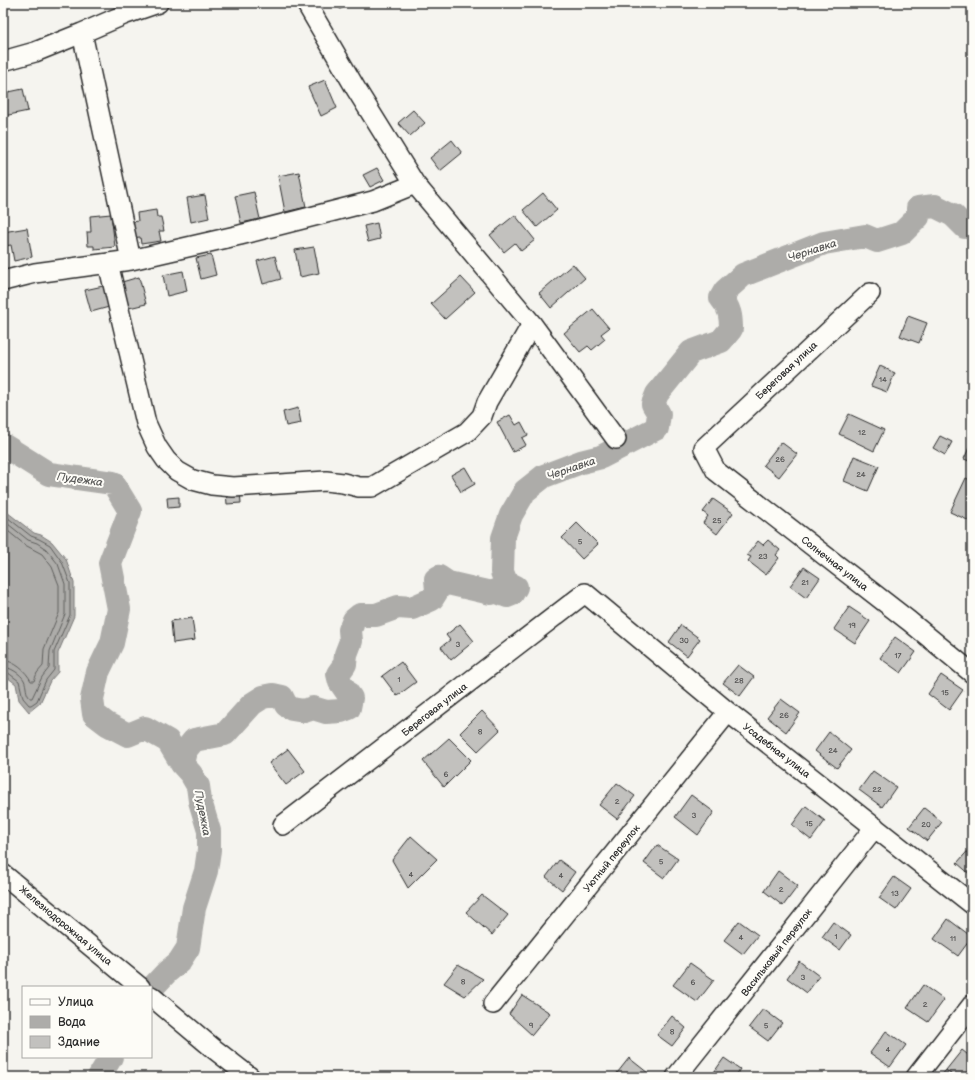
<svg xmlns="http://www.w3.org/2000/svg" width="975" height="1080" font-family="'Balsamiq Sans',sans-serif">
  <rect width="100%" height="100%" fill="#f5f4ef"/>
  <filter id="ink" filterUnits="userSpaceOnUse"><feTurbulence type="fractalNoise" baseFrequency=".025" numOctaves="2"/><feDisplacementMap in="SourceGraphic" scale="8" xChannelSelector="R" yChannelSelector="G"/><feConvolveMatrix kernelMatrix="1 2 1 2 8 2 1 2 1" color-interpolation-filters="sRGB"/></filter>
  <g filter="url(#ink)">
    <path fill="#adaca9" stroke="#797877" d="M 779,252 L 784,257 L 786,264 L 784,267 C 775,270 767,268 767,258 L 773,254 Z
      M 708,337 L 715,343 L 718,342 L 720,349 L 709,358 L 695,350 C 697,344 701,339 708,337 Z
      M 3,509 L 34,533 L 41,535 L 52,542 L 66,559 L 74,583 L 74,616 L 58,653 L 58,672 L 50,681 L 40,703 L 29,712 L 19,700 L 16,684 L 3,674 Z"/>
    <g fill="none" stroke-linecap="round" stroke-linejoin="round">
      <path stroke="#5f5f5d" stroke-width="1" d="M 3,514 L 31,536 L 39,539 L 50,545 L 62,562 L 70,583 L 70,615 L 54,652 L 54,670 L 46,680 L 37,701 L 31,705 L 29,705 L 23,698 L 19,681 L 7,672 L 3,672
        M 3,520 L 28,540 L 37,543 L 46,549 L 58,564 L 65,584 L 65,614 L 50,651 L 49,668 L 42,677 L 32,698 L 30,698 C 25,693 27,686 24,680 C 21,674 10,667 3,667
        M 3,527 L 25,545 L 42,554 L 52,567 L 59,585 L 59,613 L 44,649 L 43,666 L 37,673 L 34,681 L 31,681 C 26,671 14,661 3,660"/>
      <path stroke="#adaca9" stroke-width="24" d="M 3,445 L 49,474 L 113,483 L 130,511 L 110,563 L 119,609 L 112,643 L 98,672 L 92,699 L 94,714 L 107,724 L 128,735 L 145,728 L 168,741 L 182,764 L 191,774 L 198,786 L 200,801 L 209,831 L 209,850 L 206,871 L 194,908 L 188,948 L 179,962 L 167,972 L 151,989
        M 182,764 L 185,751 L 194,740 L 225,734 L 252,704 L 263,697 L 273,695 L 282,697 L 286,705 L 292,709 L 304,711 L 313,708 L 326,712 L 341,711 L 349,708 L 351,698 L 340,682 L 338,674 L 345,664 L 346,654 L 351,641 L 350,630 L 354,620 L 360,615 L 376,615 L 398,607 L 412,608 L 432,599 L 437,591 L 436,579 L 439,577 L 448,583 L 491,593 L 495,591 L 507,596 L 512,594 L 516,587 L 506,582 L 502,572 L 503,538 L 511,515 L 525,491 L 544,476 L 581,462 L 601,457 L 657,428 L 659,414 L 653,404 L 657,394 L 691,352 L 721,341 L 731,329 C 731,317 730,308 721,298 L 725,291 L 743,275 L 824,243 L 865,236 L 877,241 L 902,233 L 918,217 L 918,208 L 935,206 L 953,215 L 965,227 L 972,227
        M 99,1077 L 111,1057"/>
    </g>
    <path fill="#c2c1be" stroke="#2b2b2b" d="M 337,3 L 353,3 L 340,9 Z
      M 325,80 L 337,108 L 321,116 L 308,87 Z
      M 23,89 L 28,111 L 4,116 L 3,96 L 5,96 L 4,93 Z
      M 413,110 L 425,123 L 410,136 L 398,123 Z
      M 452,140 L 462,153 L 440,171 L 430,158 Z
      M 377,168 L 384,180 L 370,187 L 363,175 Z
      M 299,172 L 306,207 L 285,212 L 278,176 Z
      M 254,192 L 260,219 L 241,223 L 235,196 Z
      M 543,193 L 557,210 L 537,227 L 523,210 Z
      M 205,195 L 209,218 L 191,222 L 187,198 Z
      M 156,210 L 157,217 L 161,217 L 164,231 L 159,231 L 161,241 L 141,244 L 140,237 L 131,238 L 128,223 L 138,221 L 137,213 Z
      M 111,214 L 115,247 L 94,249 L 94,246 L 88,246 L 87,232 L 91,232 L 90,216 Z
      M 515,215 L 535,240 L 521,251 L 515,243 L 504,252 L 490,235 Z
      M 377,223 L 380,239 L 368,242 L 364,226 Z
      M 27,228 L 32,257 L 14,261 L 11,245 L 4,246 L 3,232 Z
      M 314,247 L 319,273 L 300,277 L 295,250 Z
      M 211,255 L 216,275 L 201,279 L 196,258 Z
      M 275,256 L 281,279 L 263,284 L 257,261 Z
      M 573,264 L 585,278 L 551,308 L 539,293 Z
      M 183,271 L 187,291 L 167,296 L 163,275 Z
      M 139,277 L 146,304 L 129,308 L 122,282 Z
      M 461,277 L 475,292 L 445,319 L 431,304 Z
      M 103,286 L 109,307 L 91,312 L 85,290 Z
      M 593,309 L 609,328 L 601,334 L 605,339 L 592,350 L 588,346 L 580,352 L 564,333 Z
      M 908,316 L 927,323 L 919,343 L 900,336 Z
      M 880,366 L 895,373 L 887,392 L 871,386 Z
      M 298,408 L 301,423 L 286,426 L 283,412 Z
      M 849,414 L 884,430 L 874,451 L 839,434 Z
      M 510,415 L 516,425 L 521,422 L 528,435 L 522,438 L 526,445 L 513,452 L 497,422 Z
      M 940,436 L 952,442 L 945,455 L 933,448 Z
      M 972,441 L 972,462 L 964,459 Z
      M 781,442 L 797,454 L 779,477 L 763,465 Z
      M 854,456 L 879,466 L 868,491 L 844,481 Z
      M 465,467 L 475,484 L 461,492 L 451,475 Z
      M 966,478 L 972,481 L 972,522 L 950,512 Z
      M 240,491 L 241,503 L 227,504 L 226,492 Z
      M 179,497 L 179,507 L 168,508 L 167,498 Z
      M 713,499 L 733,513 L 717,534 L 703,523 L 708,516 L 703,512 Z
      M 577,523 L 598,544 L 582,559 L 562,538 Z
      M 768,540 L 780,550 L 776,555 L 779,558 L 766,575 L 748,561 L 751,557 L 747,555 L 758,541 L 763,545 Z
      M 804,567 L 820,578 L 806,598 L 790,586 Z
      M 849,607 L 870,621 L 855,643 L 834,629 Z
      M 192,618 L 195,640 L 173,643 L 171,621 Z
      M 460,624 L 474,641 L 451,660 L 441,647 L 450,640 L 446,635 Z
      M 681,625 L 700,639 L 687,656 L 669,642 Z
      M 895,637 L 916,652 L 901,673 L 880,658 Z
      M 401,662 L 416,682 L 397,696 L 382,676 Z
      M 738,665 L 754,677 L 740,696 L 723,683 Z
      M 941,675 L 963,690 L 949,710 L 928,694 Z
      M 781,699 L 800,713 L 786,732 L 767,717 Z
      M 482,711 L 500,730 L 478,751 L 460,733 Z
      M 829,732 L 851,750 L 837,768 L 815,751 Z
      M 449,738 L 471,760 L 444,787 L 423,761 Z
      M 288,749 L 305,771 L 286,785 L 269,763 Z
      M 873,771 L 896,787 L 882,807 L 859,790 Z
      M 617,783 L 635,796 L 617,819 L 599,805 Z
      M 691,795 L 714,812 L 698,835 L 675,817 Z
      M 806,806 L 825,821 L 811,840 L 792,825 Z
      M 924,808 L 942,822 L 927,841 L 909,827 Z
      M 411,836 L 437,859 L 408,888 L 392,860 Z
      M 657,845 L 678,859 L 664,878 L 644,863 Z
      M 972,846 L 972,876 L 957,863 Z
      M 559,860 L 575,872 L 562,890 L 546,877 Z
      M 778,871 L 798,886 L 783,906 L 764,891 Z
      M 894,877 L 911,889 L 896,910 L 879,898 Z
      M 482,895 L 508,915 L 492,935 L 466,912 Z
      M 948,919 L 972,937 L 958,956 L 934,939 Z
      M 739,921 L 758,935 L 743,954 L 724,940 Z
      M 833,922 L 851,935 L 840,950 L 822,937 Z
      M 799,961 L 819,976 L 807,993 L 787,978 Z
      M 690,963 L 714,980 L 697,1002 L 673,985 Z
      M 458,965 L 483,979 L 465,996 L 444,983 Z
      M 923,985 L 944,1000 L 928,1022 L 907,1008 Z
      M 522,995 L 550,1013 L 532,1035 L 509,1014 Z
      M 763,1009 L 782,1023 L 768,1041 L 749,1027 Z
      M 672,1016 L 686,1028 L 672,1046 L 657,1035 Z
      M 886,1031 L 906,1045 L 890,1067 L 870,1053 Z
      M 962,1050 L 972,1058 L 972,1071 L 967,1077 L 954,1077 L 946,1070 Z
      M 629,1058 L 653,1077 L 614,1077 Z
      M 724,1058 L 740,1069 L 735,1077 L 715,1077 L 712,1075 Z
      M 946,1070 L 954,1077 L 940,1077 Z"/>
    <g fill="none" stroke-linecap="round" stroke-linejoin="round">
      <g stroke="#2b2b2b" stroke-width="22">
        <path id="minor" d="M 306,3 L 356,89 L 415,184 L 532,324 L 616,439
          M 82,33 L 126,14 L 158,3
          M 3,61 L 35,52 L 82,33 L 131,260
          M 108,263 L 146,423 L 157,447 L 166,460 L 177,471 L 193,480 L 212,485 L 233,487 L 326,481 L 343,483 L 359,487 L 372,487 L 467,432 L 482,416 L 487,402 L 532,324
          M 3,281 L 35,273 L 131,260 L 240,235 L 373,201 L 415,184
          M 870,293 L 704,448 L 716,471 L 909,621 L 972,673
          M 283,825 L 585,593 L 728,712 L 972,904
          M 3,874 L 140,987
          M 151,996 L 214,1049 L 250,1077
          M 493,1004 L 728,712
          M 676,1077 L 875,827
          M 916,1077 L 972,1005"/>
      </g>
      <use href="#minor" stroke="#fdfcf7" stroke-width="19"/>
    </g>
  </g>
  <g text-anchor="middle" stroke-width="4" stroke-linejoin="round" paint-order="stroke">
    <g font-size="8" fill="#515050">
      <text x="883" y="382">14</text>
      <text x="862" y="435">12</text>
      <text x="780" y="462">26</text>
      <text x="861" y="477">24</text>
      <text x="717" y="523">25</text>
      <text x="580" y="544">5</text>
      <text x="763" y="559">23</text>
      <text x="805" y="585">21</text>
      <text x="852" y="628">19</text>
      <text x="684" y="643">30</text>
      <text x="458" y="647">3</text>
      <text x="898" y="658">17</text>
      <text x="399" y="682">1</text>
      <text x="739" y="683">28</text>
      <text x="945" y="695">15</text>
      <text x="784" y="718">26</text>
      <text x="480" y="734">8</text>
      <text x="833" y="753">24</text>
      <text x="446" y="777">6</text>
      <text x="877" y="792">22</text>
      <text x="617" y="804">2</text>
      <text x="694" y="818">3</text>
      <text x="809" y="826">15</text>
      <text x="926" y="827">20</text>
      <text x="661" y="864">5</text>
      <text x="411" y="877">4</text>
      <text x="561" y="878">4</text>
      <text x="781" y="892">2</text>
      <text x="895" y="896">13</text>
      <text x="836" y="939">1</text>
      <text x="741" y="940">4</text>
      <text x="953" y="941">11</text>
      <text x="803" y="980">3</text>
      <text x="463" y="984">8</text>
      <text x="693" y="985">6</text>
      <text x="925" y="1007">2</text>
      <text x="531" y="1028">9</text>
      <text x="766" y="1028">5</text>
      <text x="672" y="1034">8</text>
      <text x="888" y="1052">4</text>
    </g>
    <g font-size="10" fill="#2b2b2b" stroke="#fdfcf7">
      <text transform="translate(786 370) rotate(-43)" y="4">Береговая улица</text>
      <text transform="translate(835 563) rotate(38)" y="4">Солнечная улица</text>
      <text transform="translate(434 709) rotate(-38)" y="4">Береговая улица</text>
      <text transform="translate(777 750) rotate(38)" y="4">Усадебная улица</text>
      <text transform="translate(611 858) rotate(-51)" y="4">Уютный переулок</text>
      <text transform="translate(66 925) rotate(40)" y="4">Железнодорожная улица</text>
      <text transform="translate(776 952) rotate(-52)" y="4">Васильковый переулок</text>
    </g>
    <g font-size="11" font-style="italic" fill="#585857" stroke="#fdfcf7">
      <text transform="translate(812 250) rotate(-18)" y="4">Чернавка</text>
      <text transform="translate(571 468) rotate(-19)" y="4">Чернавка</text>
      <text transform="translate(80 479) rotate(8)" y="4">Пудежка</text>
      <text transform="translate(203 813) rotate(79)" y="4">Пудежка</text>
    </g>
  </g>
  <rect width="975" height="1080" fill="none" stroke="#fdfcf7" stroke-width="16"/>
  <rect x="8" y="8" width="959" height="1064" fill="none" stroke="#2b2b2b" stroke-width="1.5" filter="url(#ink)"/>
  <rect x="22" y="986" width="130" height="72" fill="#fdfcf7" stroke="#a9a8a5"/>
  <rect x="30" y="999" width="20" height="6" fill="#fdfcf7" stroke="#a9a8a5"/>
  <text x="58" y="1006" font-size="12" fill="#2b2b2b">Улица</text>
  <rect x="30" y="1016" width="20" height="12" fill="#adaca9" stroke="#a9a8a5"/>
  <text x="58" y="1026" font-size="12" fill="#2b2b2b">Вода</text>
  <rect x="30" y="1036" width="20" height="12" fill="#c2c1be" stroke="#a9a8a5"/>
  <text x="58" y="1046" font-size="12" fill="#2b2b2b">Здание</text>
</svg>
